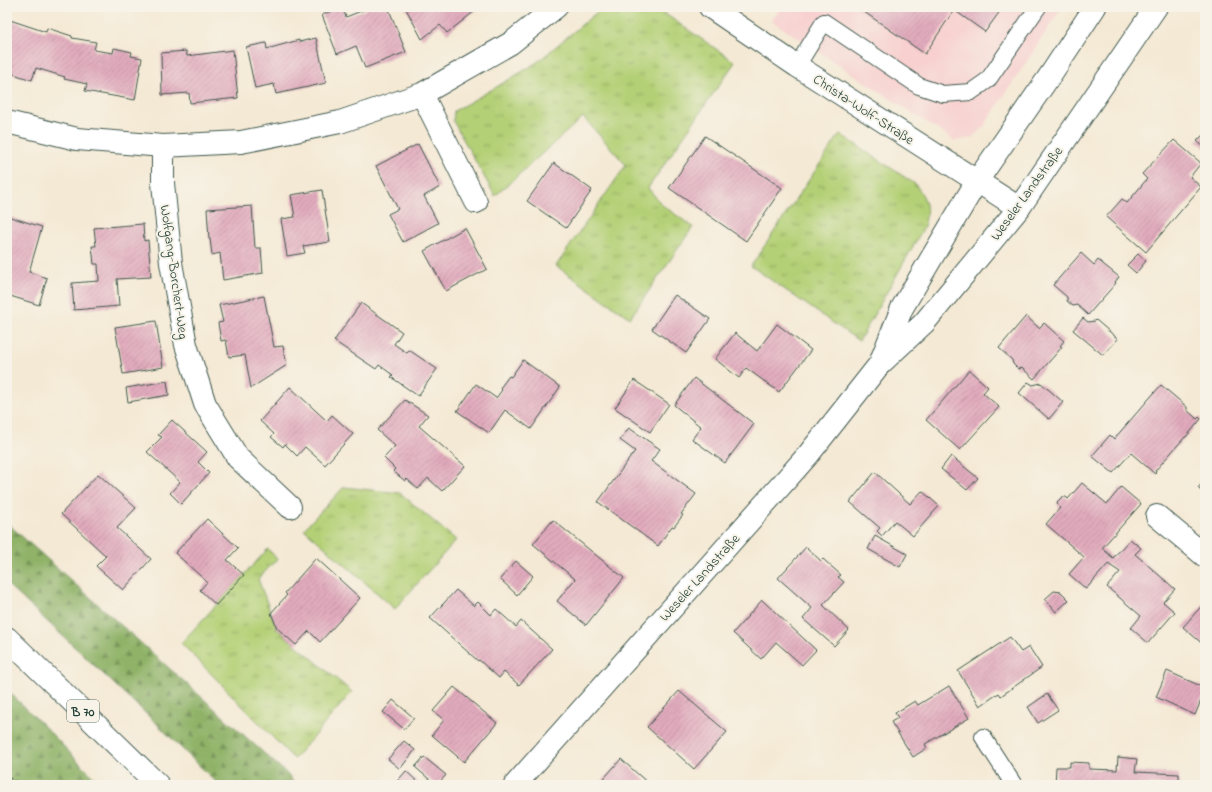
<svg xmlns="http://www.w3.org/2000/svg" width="1212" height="792" font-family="'Indie Flower',sans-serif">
  <defs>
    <pattern id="grass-tufts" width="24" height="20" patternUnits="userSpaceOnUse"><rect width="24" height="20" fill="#b4d076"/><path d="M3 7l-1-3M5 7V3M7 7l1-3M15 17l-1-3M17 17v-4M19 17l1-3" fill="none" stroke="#92aa62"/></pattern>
    <pattern id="forest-firs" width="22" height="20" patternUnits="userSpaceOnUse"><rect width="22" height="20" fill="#8fb267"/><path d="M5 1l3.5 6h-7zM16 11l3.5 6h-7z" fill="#749256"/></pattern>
    <pattern id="building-hatch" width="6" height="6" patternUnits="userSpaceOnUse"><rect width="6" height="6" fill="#e2abbe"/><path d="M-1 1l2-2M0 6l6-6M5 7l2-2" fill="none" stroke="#b78c9b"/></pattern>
  </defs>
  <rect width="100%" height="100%" fill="#f7f3e8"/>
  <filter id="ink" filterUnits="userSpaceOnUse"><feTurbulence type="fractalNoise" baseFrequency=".025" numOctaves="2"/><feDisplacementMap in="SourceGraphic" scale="8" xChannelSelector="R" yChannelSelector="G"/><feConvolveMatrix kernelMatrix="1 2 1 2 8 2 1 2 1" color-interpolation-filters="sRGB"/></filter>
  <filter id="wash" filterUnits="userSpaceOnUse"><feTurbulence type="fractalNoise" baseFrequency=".012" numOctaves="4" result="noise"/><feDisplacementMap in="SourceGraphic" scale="16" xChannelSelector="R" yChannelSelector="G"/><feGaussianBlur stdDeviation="0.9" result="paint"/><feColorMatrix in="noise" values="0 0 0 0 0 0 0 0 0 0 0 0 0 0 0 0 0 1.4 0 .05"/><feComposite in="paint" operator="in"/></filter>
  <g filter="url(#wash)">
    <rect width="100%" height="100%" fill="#f4e9d4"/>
    <path fill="#f7d0cf" d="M 781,7 L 1062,7 L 983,128 L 971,138 L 955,141 L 772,21 Z"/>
    <path fill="url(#grass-tufts)" stroke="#6a8655" d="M 603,7 L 655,7 L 735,62 L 648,188 L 662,205 L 693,227 L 630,318 L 556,266 L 626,165 L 583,117 L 495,196 L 453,121 L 454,111 L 500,85 L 536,63 Z
      M 840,134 L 915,184 C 927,200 929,207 924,227 L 859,341 L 751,266 Z
      M 344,487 L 400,493 L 456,540 L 395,609 L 304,529 Z
      M 268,549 L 277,559 L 258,579 L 277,629 L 352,692 L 294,759 L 181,643 Z"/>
    <path fill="url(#forest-firs)" stroke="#57784e" d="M 7,523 L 285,772 L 296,785 L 219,785 L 156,723 L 7,584 Z
      M 7,690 L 44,726 L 101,785 L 7,785 Z"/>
    <g id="blocks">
      <path fill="url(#building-hatch)" d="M 341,7 L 342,7 L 346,17 L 371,7 L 388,7 L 406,52 L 365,68 L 356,46 L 337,54 L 322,15 Z
        M 405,7 L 480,7 L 447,33 L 440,25 L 422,39 Z
        M 857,7 L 1003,7 L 985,32 L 954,10 L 925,54 Z
        M 7,19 L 46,32 L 47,28 L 72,36 L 72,38 L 96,42 L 94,50 L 113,53 L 114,48 L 132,52 L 131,56 L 142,58 L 135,100 L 85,91 L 87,84 L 64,79 L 65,77 L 36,68 L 32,80 L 7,72 Z
        M 316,38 L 326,83 L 276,94 L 274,84 L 255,88 L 246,47 L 266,43 L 267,49 L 299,40 L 299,42 Z
        M 233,50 L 238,98 L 190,103 L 189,93 L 162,95 L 161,53 L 186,51 L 187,56 Z
        M 1205,133 L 1205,148 L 1197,141 Z
        M 705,136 L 782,188 L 746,241 L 669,188 Z
        M 1174,140 L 1201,163 L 1190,177 L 1201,187 L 1146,252 L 1106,217 L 1122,199 L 1127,203 L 1147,179 L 1142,174 Z
        M 418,144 L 440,187 L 424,196 L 438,223 L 403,242 L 388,214 L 398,209 L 376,166 Z
        M 554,163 L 592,190 L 566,228 L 527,201 Z
        M 322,190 L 330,242 L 303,246 L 305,253 L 287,256 L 281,219 L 295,217 L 291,195 Z
        M 252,206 L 255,248 L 261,248 L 263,273 L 223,280 L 220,253 L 212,255 L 210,239 L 209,239 L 207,209 Z
        M 7,216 L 42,227 L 29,272 L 47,278 L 39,305 L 7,295 Z
        M 143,224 L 144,241 L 148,240 L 151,277 L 117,279 L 119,306 L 74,310 L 72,283 L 99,281 L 98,264 L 94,264 L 92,246 L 96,246 L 94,228 Z
        M 465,228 L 487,269 L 446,291 L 424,251 Z
        M 1081,253 L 1094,265 L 1098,260 L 1119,277 L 1115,282 L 1116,283 L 1088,315 L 1077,305 L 1073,306 L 1067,301 L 1067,297 L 1053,285 Z
        M 1138,254 L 1146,261 L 1136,273 L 1127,265 Z
        M 675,295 L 710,319 L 686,353 L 652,329 Z
        M 264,296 L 274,347 L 283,346 L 287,365 L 251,388 L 245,355 L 229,357 L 226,340 L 221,341 L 218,323 L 223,322 L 219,305 Z
        M 361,303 L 402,332 L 394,344 L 407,353 L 409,350 L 437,369 L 418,396 L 391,377 L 393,375 L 379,365 L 376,369 L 334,341 Z
        M 1026,316 L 1039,328 L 1044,323 L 1064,341 L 1060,346 L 1062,347 L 1034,379 L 1022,368 L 1018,369 L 1013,364 L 1012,360 L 999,348 Z
        M 1083,318 L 1088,322 L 1095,321 L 1096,320 L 1118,339 L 1103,355 L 1073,330 Z
        M 156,321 L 163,367 L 123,374 L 115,327 Z
        M 777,324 L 811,350 L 779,392 L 746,368 L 739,378 L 715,359 L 735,333 L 757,351 Z
        M 523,360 L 560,387 L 531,429 L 505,410 L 489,433 L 457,411 L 476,384 L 496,398 L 502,390 L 500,388 L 509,376 L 511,377 Z
        M 969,370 L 988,387 L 983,393 L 999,407 L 960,450 L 926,420 Z
        M 694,378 L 754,424 L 725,463 L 692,439 L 701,427 L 674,405 Z
        M 634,380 L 669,404 L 650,432 L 615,408 Z
        M 167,381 L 169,395 L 128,402 L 126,388 Z
        M 1028,382 L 1033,385 L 1041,383 L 1063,402 L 1049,419 L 1019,393 Z
        M 1161,385 L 1187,407 L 1187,410 L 1197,419 L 1199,417 L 1201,419 L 1186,437 L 1185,437 L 1155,471 L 1156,471 L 1155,474 L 1131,453 L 1113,473 L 1092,456 L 1110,435 L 1114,439 Z
        M 290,387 L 327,421 L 332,415 L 353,434 L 325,465 L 305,447 L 297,456 L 285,444 L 283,447 L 271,437 L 274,434 L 260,421 Z
        M 405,400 L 428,415 L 419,426 L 465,466 L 442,491 L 428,478 L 418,489 L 407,479 L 405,481 L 393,471 L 395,469 L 384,458 L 395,446 L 377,430 Z
        M 172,420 L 207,452 L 198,462 L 209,473 L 181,504 L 170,493 L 180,482 L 147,452 L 162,437 L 158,435 Z
        M 629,428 L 660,449 L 651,461 L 696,494 L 681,514 L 683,515 L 674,527 L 672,526 L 658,546 L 598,502 L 635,451 L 620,440 Z
        M 951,456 L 978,478 L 967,490 L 941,469 Z
        M 875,472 L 910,504 L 922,491 L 939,506 L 913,536 L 895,521 L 882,536 L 877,531 L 880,528 L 850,502 Z
        M 98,474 L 136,508 L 117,528 L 151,559 L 123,590 L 96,566 L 106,556 L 61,514 Z
        M 1205,480 L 1205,495 L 1198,488 Z
        M 1082,483 L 1107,504 L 1121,487 L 1141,504 L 1102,548 L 1113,558 L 1130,539 L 1141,548 L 1135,554 L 1175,589 L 1163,602 L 1175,612 L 1148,643 L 1131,628 L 1141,616 L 1107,587 L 1120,572 L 1108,564 L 1086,589 L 1069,574 L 1084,557 L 1046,524 L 1060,508 L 1058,506 L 1057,502 L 1062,497 L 1066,497 L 1068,499 Z
        M 207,519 L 238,548 L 227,560 L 244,575 L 216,605 L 200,590 L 207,582 L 175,553 Z
        M 553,520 L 624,578 L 586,625 L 557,601 L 575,579 L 533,544 Z
        M 875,536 L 907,554 L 900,567 L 868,549 Z
        M 806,547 L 821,561 L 823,559 L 841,575 L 838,577 L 844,582 L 823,605 L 849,630 L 834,646 L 803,619 L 812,608 L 778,578 Z
        M 316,558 L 360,598 L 320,642 L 309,631 L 296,645 L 277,628 L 271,613 L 287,595 L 285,593 Z
        M 516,561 L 533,576 L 517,595 L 500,579 Z
        M 456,590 L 474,606 L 478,602 L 491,615 L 496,609 L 516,627 L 521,621 L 552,649 L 519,685 L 504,672 L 499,678 L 479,660 L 478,661 L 430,618 Z
        M 1054,591 L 1061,592 L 1069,600 L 1056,612 L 1045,599 Z
        M 762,600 L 816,650 L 802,665 L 776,642 L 761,659 L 733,633 Z
        M 1205,602 L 1205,646 L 1183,627 Z
        M 1010,637 L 1021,652 L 1029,647 L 1042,667 L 1001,696 L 999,693 L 980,706 L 958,671 Z
        M 1167,671 L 1205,688 L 1205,691 L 1195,715 L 1156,697 Z
        M 949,686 L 969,718 L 925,744 L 927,748 L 913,757 L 891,722 L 898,718 L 895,713 L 915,701 L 918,705 Z
        M 454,687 L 497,723 L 464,762 L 432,735 L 444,720 L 433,711 Z
        M 679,691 L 727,732 L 694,769 L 647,727 Z
        M 1047,694 L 1058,710 L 1038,723 L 1028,707 Z
        M 393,700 L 414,718 L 404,729 L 383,712 Z
        M 404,741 L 415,750 L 400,769 L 388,759 Z
        M 424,757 L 446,775 L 437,785 L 436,785 L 415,767 Z
        M 1118,757 L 1137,759 L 1135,772 L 1179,774 L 1179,785 L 1055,785 L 1056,767 L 1070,767 L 1070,762 L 1089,763 L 1089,769 L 1117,770 Z
        M 621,759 L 650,785 L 598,785 Z
        M 406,771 L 421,785 L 394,785 Z"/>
    </g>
  </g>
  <g filter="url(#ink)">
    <use href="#blocks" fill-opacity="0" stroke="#3f574c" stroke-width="1"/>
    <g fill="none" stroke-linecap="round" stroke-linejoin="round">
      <g stroke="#3f574c" stroke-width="18">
        <path id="service" d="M 797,66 L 824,22 L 919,86 L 943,94 L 971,92 L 988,80 L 1038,7
          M 983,737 L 1014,785"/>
      </g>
      <g stroke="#3f574c" stroke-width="24">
        <path id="minor" d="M 710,7 L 797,66 L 1019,208
          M 422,94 L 476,202
          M 7,122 L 77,139 L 163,146 L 241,142 L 340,122 L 422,94 L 511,43 L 556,7
          M 163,146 L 163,183 L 171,263 L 186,345 L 205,404 L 238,458 L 290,507
          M 1157,516 L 1205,556"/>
      </g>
      <g stroke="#3f574c" stroke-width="24">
        <path id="tertiary" d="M 882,358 L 902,308 L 977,181 L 1051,74 L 1095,7
          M 515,785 L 808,455 L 879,365 L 924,323 L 1019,208 L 1156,7"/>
      </g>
      <g stroke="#3f574c" stroke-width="24">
        <path id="primary" d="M 7,638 L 158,785"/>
      </g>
      <path stroke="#3f574c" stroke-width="2.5" stroke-dasharray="1 3" stroke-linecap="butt" d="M 7,776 L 19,785"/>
      <use href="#service" stroke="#fff" stroke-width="16"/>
      <use href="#minor" stroke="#fff" stroke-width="22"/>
      <use href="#tertiary" stroke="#fff" stroke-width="22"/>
      <use href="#primary" stroke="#fff" stroke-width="22"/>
    </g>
  </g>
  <g text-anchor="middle" stroke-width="4" stroke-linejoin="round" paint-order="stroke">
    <rect fill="#f7f3e8" stroke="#60746a" stroke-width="1" x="67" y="700" width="32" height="22" rx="3"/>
    <g font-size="13" font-weight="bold" fill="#1f3d34">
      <text x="83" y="716">B 70</text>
    </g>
    <g font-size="14" fill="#1f3d34" stroke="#f7f3e8">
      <text transform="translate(864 109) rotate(33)" y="5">Christa-Wolf-Straße</text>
      <text transform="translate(1026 193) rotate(-54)" y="5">Weseler Landstraße</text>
      <text transform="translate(175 272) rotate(82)" y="5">Wolfgang-Borchert-Weg</text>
      <text transform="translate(699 577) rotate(-48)" y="5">Weseler Landstraße</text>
    </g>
  </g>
  <rect width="1212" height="792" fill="none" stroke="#f7f3e8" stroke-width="24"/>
</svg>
